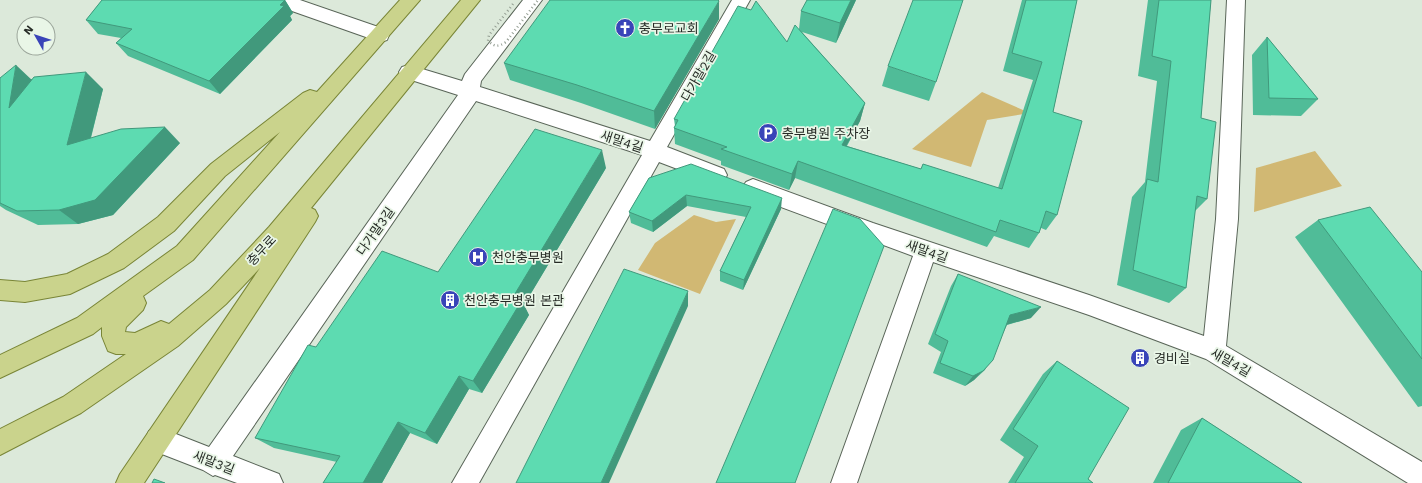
<svg xmlns="http://www.w3.org/2000/svg" width="1422" height="483" font-family="'Work Sans','Noto Sans KR',sans-serif">
  <rect width="100%" height="100%" fill="#dce9da"/>
  <path fill="#d1b873" d="M 982,92 L 1030,113 L 987,120 L 971,167 L 912,149 Z
    M 1315,151 L 1342,186 L 1254,212 L 1256,168 Z
    M 694,215 L 716,222 L 736,219 L 700,294 L 638,270 L 655,243 Z"/>
  <g fill="none" stroke-linecap="round" stroke-linejoin="round">
    <g stroke="#596558" stroke-width="2">
      <path id="minor" d="M 272,0 L 300,0 L 387,30 L 389,35 L 387,40 L 380,42 L 275,5 Z
        M 523,0 L 542,0 L 481,81 L 480,87 L 650,141 L 732,0 L 750,0 L 667,147 L 724,169 L 727,175 L 724,181 L 717,184 L 659,162 L 479,483 L 452,483 L 642,155 L 476,101 L 233,456 L 279,474 L 283,483 L 237,483 L 215,475 L 213,476 L 203,470 L 149,449 L 145,440 L 149,431 L 158,427 L 209,447 L 458,95 L 402,77 L 399,72 L 402,67 L 409,65 L 462,81 L 465,74 Z
        M 1227,0 L 1245,0 L 1238,219 L 1226,346 L 1422,462 L 1422,483 L 1408,483 L 1206,359 L 1089,315 L 933,262 L 857,483 L 831,483 L 913,256 L 746,194 L 742,188 L 746,182 L 753,179 L 873,223 L 1089,295 L 1204,336 L 1216,219 Z"/>
    </g>
    <g stroke="#798536" stroke-width="2">
      <path id="major" d="M 400,0 L 420,0 L 193,260 L 143,296 L 146,303 L 143,310 L 126,327 L 125,332 L 135,333 L 161,321 L 169,324 L 210,290 L 269,227 L 461,0 L 480,0 L 311,208 L 315,210 L 318,216 L 315,222 L 144,483 L 116,483 L 120,474 L 260,268 L 226,304 L 178,346 L 81,413 L 0,455 L 0,429 L 63,397 L 126,354 L 116,354 L 108,351 L 102,336 L 102,327 L 93,334 L 0,378 L 0,355 L 77,318 L 177,246 L 280,132 L 225,176 L 174,231 L 124,268 L 70,294 L 25,302 L 0,300 L 0,280 L 25,282 L 67,274 L 108,254 L 158,217 L 211,164 L 303,93 L 310,90 L 317,92 Z"/>
    </g>
    <use href="#minor" fill="#fff" fill-rule="evenodd"/>
    <use href="#major" fill="#cad38c" fill-rule="evenodd"/>
    <path stroke="#929c91" stroke-width="2.5" stroke-dasharray="1 3" stroke-linecap="butt" d="M 513,4 L 489,35 L 488,41 C 495,47 498,47 506,42 L 538,0"/>
  </g>
  <path fill="#50bc98" d="M 102,0 L 285,0 L 293,13 L 290,16 L 292,20 L 220,94 L 128,56 L 116,43 L 121,38 L 98,34 L 86,20 Z
    M 856,0 L 836,43 L 802,32 L 865,103 L 860,121 L 847,146 L 921,169 L 998,188 L 1033,80 L 1003,71 L 1022,0 L 1077,0 L 1053,112 L 1057,215 L 1046,230 L 1041,228 L 1039,233 L 1029,248 L 994,236 L 987,247 L 795,178 L 789,190 L 721,165 L 721,161 L 675,144 L 674,128 L 675,126 L 674,119 L 787,42 L 799,29 L 801,11 Z
    M 1148,0 L 1211,0 L 1201,118 L 1207,199 L 1195,211 L 1186,288 L 1169,303 L 1117,285 L 1132,197 L 1145,182 L 1157,81 L 1138,76 Z
    M 719,19 L 655,129 L 581,103 L 510,80 L 504,63 Z
    M 1267,37 L 1318,99 L 1301,116 L 1253,115 L 1252,55 Z
    M 888,66 L 936,82 L 929,101 L 882,86 Z
    M 0,78 L 32,79 L 103,89 L 91,138 L 180,143 L 113,215 L 78,224 L 38,225 L 6,210 L 0,206 Z
    M 606,168 L 524,305 L 529,315 L 482,393 L 469,389 L 437,444 L 410,433 L 382,483 L 323,483 L 337,462 L 274,448 L 255,438 L 316,347 Z
    M 649,178 L 781,209 L 743,290 L 720,281 L 720,271 L 746,217 L 687,206 L 653,232 L 631,223 L 629,212 Z
    M 1318,220 L 1422,272 L 1422,406 L 1418,407 L 1295,237 Z
    M 958,274 L 1031,318 L 1007,325 L 985,370 L 974,380 L 965,386 L 933,373 L 941,352 L 928,344 L 951,286 Z
    M 1057,361 L 1088,479 L 1093,483 L 1008,483 L 1024,457 L 1000,440 L 1043,374 Z
    M 1202,418 L 1302,483 L 1153,483 L 1181,430 Z"/>
  <path fill="#41997c" d="M 285,0 L 293,13 L 290,16 L 292,20 L 220,94 L 209,81 L 280,5 Z
    M 851,0 L 856,0 L 836,43 L 840,23 Z
    M 719,1 L 719,19 L 655,129 L 654,111 Z
    M 16,65 L 34,82 L 9,108 Z
    M 86,72 L 103,89 L 85,160 L 67,145 Z
    M 865,103 L 860,121 L 838,161 L 842,145 Z
    M 165,127 L 180,143 L 113,215 L 78,224 L 59,210 Z
    M 602,150 L 606,168 L 524,305 L 529,315 L 482,393 L 473,381 L 513,297 Z
    M 798,161 L 795,178 L 789,190 L 792,174 Z
    M 686,195 L 687,206 L 653,232 L 652,221 Z
    M 782,198 L 781,209 L 743,290 L 744,280 Z
    M 688,291 L 688,306 L 609,483 L 601,483 Z
    M 1041,307 L 1031,318 L 1002,326 L 1010,315 Z
    M 993,360 L 974,380 L 965,386 L 973,376 Z
    M 459,376 L 469,389 L 437,444 L 425,433 Z
    M 398,422 L 410,433 L 382,483 L 363,483 Z"/>
  <path fill="#5ddbb1" stroke="#41997c" d="M 102,0 L 285,0 L 280,5 L 284,6 L 209,81 L 116,43 L 132,29 L 86,20 Z
    M 550,0 L 718,0 L 719,1 L 654,111 L 577,85 L 504,63 Z
    M 807,0 L 851,0 L 840,23 L 801,11 Z
    M 913,0 L 963,0 L 936,82 L 888,66 Z
    M 1026,0 L 1077,0 L 1053,112 L 1082,121 L 1057,215 L 1046,211 L 1039,233 L 1000,220 L 996,232 L 798,161 L 792,174 L 721,149 L 727,147 L 674,128 L 678,120 L 674,119 L 738,6 L 751,10 L 756,1 L 787,42 L 795,25 L 865,103 L 842,145 L 921,169 L 923,164 L 1002,189 L 1042,62 L 1012,53 Z
    M 1159,0 L 1211,0 L 1201,118 L 1216,122 L 1207,199 L 1197,196 L 1186,288 L 1133,270 L 1147,179 L 1158,182 L 1171,61 L 1152,56 Z
    M 1267,37 L 1318,99 L 1269,98 Z
    M 16,65 L 9,108 L 34,77 L 86,72 L 67,145 L 121,129 L 165,127 L 95,200 L 59,210 L 17,211 L 0,203 L 0,78 Z
    M 535,129 L 602,150 L 513,297 L 522,300 L 473,381 L 459,376 L 425,433 L 398,422 L 363,483 L 323,483 L 340,456 L 255,438 L 308,345 L 316,347 L 382,251 L 438,272 Z
    M 691,164 L 782,198 L 744,280 L 720,271 L 751,207 L 686,195 L 652,221 L 629,212 L 649,178 Z
    M 1370,207 L 1422,272 L 1422,359 L 1318,220 Z
    M 833,209 L 860,219 L 884,246 L 795,483 L 716,483 Z
    M 624,269 L 688,291 L 601,483 L 516,483 Z
    M 958,274 L 1041,307 L 1010,315 L 993,360 L 983,371 L 973,376 L 940,363 L 948,341 L 935,334 Z
    M 1057,361 L 1129,408 L 1088,479 L 1093,483 L 1015,483 L 1038,446 L 1013,429 Z
    M 1202,418 L 1302,483 L 1168,483 Z
    M 154,479 L 165,483 L 152,483 Z"/>
  <defs>
    <g id="church-disc" transform="scale(1)"><circle r="9.5" fill="#3944b8" stroke="#e9f6e7"/><path d="M-1.2-6h2.4v3.5h3.3v2.4h-3.3V6h-2.4V-.1h-3.3v-2.4h3.3Z" fill="#fff"/></g>
    <g id="parking-disc" transform="scale(1)"><circle r="9.5" fill="#3944b8" stroke="#e9f6e7"/><path d="M-3.5-5.5H1a3.5 3.5 0 0 1 0 7H-1V5.5H-3.5ZM-1-3.4V-.6H.8a1.4 1.4 0 0 0 0-2.8Z" fill="#fff"/></g>
    <g id="hospital-disc" transform="scale(1)"><circle r="9.5" fill="#3944b8" stroke="#e9f6e7"/><path d="M-5-5h3v3.5h4V-5h3V5h-3V1.5h-4V5h-3Z" fill="#fff"/></g>
    <g id="building-disc" transform="scale(1)"><circle r="9.5" fill="#3944b8" stroke="#e9f6e7"/><path d="M-4-6H4V6H1V3H-1V6H-4ZM-2.5-4.3h1.7v1.8h-1.7ZM.8-4.3h1.7v1.8H.8ZM-2.5-1h1.7V.8h-1.7ZM.8-1h1.7V.8H.8Z" fill="#fff"/></g>
  </defs>
  <g fill-rule="evenodd">
    <use href="#church-disc" x="625" y="28"/>
    <use href="#parking-disc" x="768" y="133"/>
    <use href="#hospital-disc" x="478" y="257"/>
    <use href="#building-disc" x="450" y="300"/>
    <use href="#building-disc" x="1140" y="358"/>
  </g>
  <g text-anchor="middle" stroke-width="3.5" stroke-linejoin="round" paint-order="stroke">
    <g font-size="13" fill="#262b26" stroke="#e9f6e7" text-anchor="start">
      <text x="639" y="33">충무로교회</text>
      <text x="782" y="138">충무병원 주차장</text>
      <text x="492" y="262">천안충무병원</text>
      <text x="464" y="305">천안충무병원 본관</text>
      <text x="1154" y="363">경비실</text>
    </g>
    <g font-size="13" fill="#262b26" stroke="#e9f6e7">
      <text transform="translate(698 76) rotate(-60)" y="5">다가말2길</text>
      <text transform="translate(622 141) rotate(18)" y="5">새말4길</text>
      <text transform="translate(375 231) rotate(-55)" y="5">다가말3길</text>
      <text transform="translate(261 250) rotate(-47)" y="5">충무로</text>
      <text transform="translate(927 251) rotate(19)" y="5">새말4길</text>
      <text transform="translate(1231 362) rotate(30)" y="5">새말4길</text>
      <text transform="translate(214 462) rotate(21)" y="5">새말3길</text>
    </g>
  </g>
  <g transform="translate(36 36) rotate(309)"><circle r="19" fill="#e9f6e7" stroke="#9ba59a"/>
  <path d="M0-3L7 15L0 10L-7 15Z" fill="#3944b8"/>
  <text y="-6" font-size="11" font-weight="bold" text-anchor="middle" fill="#262b26">N</text>
  </g>
</svg>
